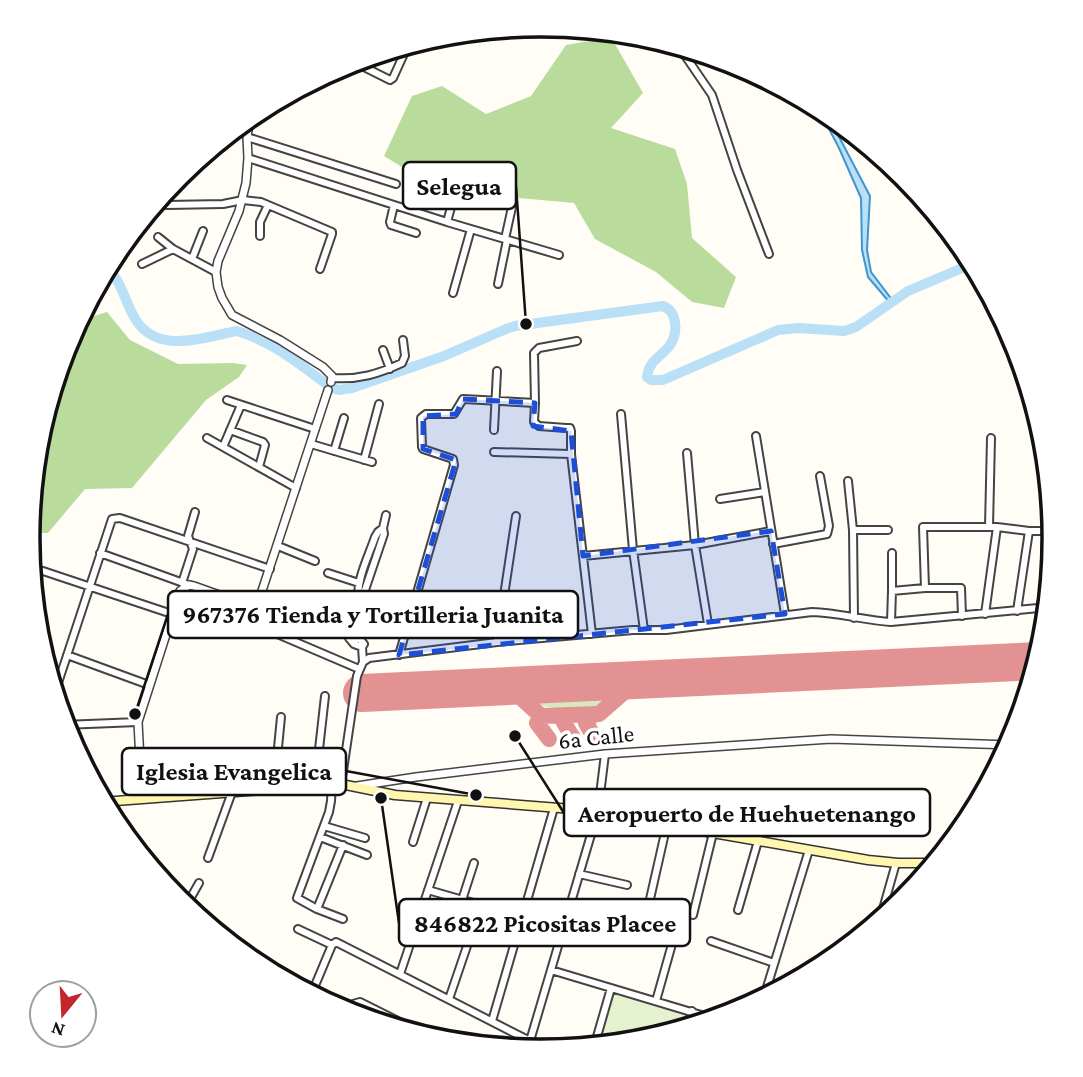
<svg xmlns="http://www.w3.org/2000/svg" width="1083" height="1077" font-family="'Crimson Pro',serif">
  <rect width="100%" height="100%" fill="#fffdf5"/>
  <path fill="#d5ebbd" d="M 613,689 C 613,697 609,703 601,706 C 591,710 543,710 535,703 C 532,701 531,697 529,694 L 530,692 Z"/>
  <path fill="#b9dc9c" d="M 611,37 L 643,93 L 611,128 L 675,149 L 687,184 L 692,238 L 736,277 L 724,308 L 692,302 L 656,272 L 595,239 L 574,203 L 519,198 L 499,175 L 433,186 L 384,156 L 412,96 L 442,86 L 486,114 L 531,96 L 566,45 Z
    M 107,312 L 130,340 L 178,364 L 233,363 L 247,365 L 239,377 L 206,400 L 132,488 L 85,489 L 48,533 L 28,533 L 37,438 L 67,341 L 78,321 Z"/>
  <path fill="#e6f2cf" d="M 614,994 L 705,1021 L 704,1024 L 641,1043 L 599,1047 Z"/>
  <path fill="#b9e0f7" stroke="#3f96cf" stroke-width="2" d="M 817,106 L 825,110 L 870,196 L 867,250 L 871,272 L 893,301 L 890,303 L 868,277 L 862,250 L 861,198 L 839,148 Z"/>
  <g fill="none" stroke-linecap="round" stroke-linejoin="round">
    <path stroke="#b9e0f7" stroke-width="10" d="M 107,267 C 121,281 124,298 133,315 C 154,356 200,338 237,331 C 274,342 301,366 332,388 L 339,390 L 352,388 L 444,356 L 506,329 L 515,326 L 663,306 C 678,312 678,333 670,345 C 662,357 649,359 647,377 L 651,380 L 663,380 L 778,330 L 798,328 L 844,331 L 856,327 L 908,291 L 974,263"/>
    <path stroke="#e29292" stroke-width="16" d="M 508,686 L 541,716 L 599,714 L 638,680
      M 594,714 L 586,723 L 594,737
      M 567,715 L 563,721 L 573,738
      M 541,716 L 537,723 L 549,739"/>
    <path stroke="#e29292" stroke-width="38" d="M 362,693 L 1039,661"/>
    <g stroke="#444" stroke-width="10">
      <path id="minor" d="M 507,28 L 512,30
        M 673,44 L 684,54 L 712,95 L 737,170 L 769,254
        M 352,61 L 390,80 L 393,78 L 408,45
        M 247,137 L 396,184
        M 248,158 L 447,222 L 559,255
        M 156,202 L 167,205 L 223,204 L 243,200 L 261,202 L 332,232 L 332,234 L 320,269
        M 394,205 L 390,222 L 391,225 L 416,233
        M 447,222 L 453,200
        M 260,236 L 260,222 L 268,205
        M 158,237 L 173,249 L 216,272
        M 505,239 L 512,207
        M 192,259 L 203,231
        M 142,264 L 173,249
        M 498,284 L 507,240
        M 453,293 L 471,229
        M 577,341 L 539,348 L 534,353 L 535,403 L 534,422 L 539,426 L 566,428 L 570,428 L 571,431 L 571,454 L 592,634
        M 1018,346 L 1018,352
        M 383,350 L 390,369
        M 332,378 C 359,380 378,374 402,363 L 405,356 L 403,340
        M 227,400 L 315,429
        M 621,414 L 633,550 L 644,630
        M 230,430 L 263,442 L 265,445 L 259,467
        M 494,430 L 497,371
        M 756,436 L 785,614
        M 207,438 L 296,488
        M 311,444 L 372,462
        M 223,447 L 241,405
        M 334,451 L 344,418
        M 494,452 L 571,454
        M 687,453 L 695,545 L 708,624
        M 364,460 L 379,404
        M 848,481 L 853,530 L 854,618
        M 720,499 L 765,492
        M 989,527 L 991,438
        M 853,530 L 888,530
        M 773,544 L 827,534 L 829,526 L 820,476
        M 278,546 L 315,561
        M 100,553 L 189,585
        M 892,553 L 892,591
        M 583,556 L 695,545 L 771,531
        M 43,571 L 172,614
        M 328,573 L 359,583
        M 182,583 L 193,549 L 188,536 L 195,512
        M 925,588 L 923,527 L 997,527 L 1029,531 L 1055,531
        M 359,600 C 355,582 369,555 375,537 L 378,532 L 383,528
        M 253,607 L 253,619 L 263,628 L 359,669
        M 1042,608 L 1055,534
        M 1017,611 L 1029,531
        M 985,614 L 997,527
        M 891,622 L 892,591 L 925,588 L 961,588 L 962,616
        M 349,638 L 360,639 L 364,644 L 362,647
        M 497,642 L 516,516
        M 67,655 L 149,685
        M 399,655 L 454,465 L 453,459 L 423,449 L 422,447 L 421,418 L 426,414 L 454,414 L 463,399 L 535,403
        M 363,662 L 362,647 L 354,644 L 349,638 L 359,600 L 364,593 L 384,534 L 383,528 L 386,515
        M 54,695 L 112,519 L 120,518 L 270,569
        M 63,725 L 138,722
        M 341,784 L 357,676 L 363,662 L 369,658 L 497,642 L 633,630 L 666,630 L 812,612 C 839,613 864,620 891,622 L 1049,607
        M 315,785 L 325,696
        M 332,785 L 331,801 L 329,812 L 297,898 L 317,909 L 343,919
        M 274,789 L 281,717
        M 324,826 L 365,838
        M 320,837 L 367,855
        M 413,842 L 427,798
        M 208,858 L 232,792
        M 579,874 L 627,885
        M 428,890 L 522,917
        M 650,899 L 667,824
        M 462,900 L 474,863
        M 185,908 L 199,883
        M 317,909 L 343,845
        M 738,910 L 758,841
        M 693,915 L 713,833
        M 566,917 L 638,937
        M 879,923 L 896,863
        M 298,929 L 332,945
        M 711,941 L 774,963
        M 551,970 L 718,1020
        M 400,974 L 458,801
        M 311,995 L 332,945 L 336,942 L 530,1041
        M 449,999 L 481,905
        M 763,1000 L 809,850
        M 656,1001 L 674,937
        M 348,1014 L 353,1004 L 360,1002 L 440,1042
        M 492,1021 L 554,808
        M 688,1025 L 692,1011
        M 594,1047 L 611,988
        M 527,1051 L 598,811 L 605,754"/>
    </g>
    <g stroke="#444" stroke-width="10">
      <path id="tertiary" d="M 250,116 L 247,137 L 248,158 L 246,183 L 239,211 L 218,261 L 216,272 L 218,287 L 222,298 L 232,315 L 280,340 L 323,367 L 332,376 L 331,382
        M 357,786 L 416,777 L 605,754 L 831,739 L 1011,745
        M 142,799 L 138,722 L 180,591 L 189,585 L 194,586 L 253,607 L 257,606 L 328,390"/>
    </g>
    <g stroke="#333" stroke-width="11">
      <path id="secondary" d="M 102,802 L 341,784 L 395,795 L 598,811 L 713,833 L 868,860 L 898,863 L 937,863"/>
    </g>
    <use href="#minor" stroke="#fff" stroke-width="6"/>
    <use href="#tertiary" stroke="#fff" stroke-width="7"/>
    <use href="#secondary" stroke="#fff6b0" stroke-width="8"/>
  </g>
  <path fill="#1d4ed8" fill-opacity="0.2" stroke="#1d4ed8" stroke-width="5" stroke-dasharray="14 9" stroke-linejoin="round" d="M 463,399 L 535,403 L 533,426 L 571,431 L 583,556 L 771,531 L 785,614 L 399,655 L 456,460 L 423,449 L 423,416 L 456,414 Z"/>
  <g text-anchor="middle" stroke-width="7" stroke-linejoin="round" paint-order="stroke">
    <g font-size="24" fill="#111" stroke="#fff">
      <text transform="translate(596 737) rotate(-6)" y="8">6a Calle</text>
    </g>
  </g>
  <path d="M0 0H1083V1077H0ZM40 538a501 501 0 1 1 1002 0a501 501 0 1 1-1002 0Z" fill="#fff" fill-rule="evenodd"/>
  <path fill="none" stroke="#111" stroke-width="3.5" d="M40 538a501 501 0 1 1 1002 0a501 501 0 1 1-1002 0Z"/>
  <path fill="none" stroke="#111" stroke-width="2.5" d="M526 324L516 186M135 714L168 614M476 795L346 771M515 736L564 813M381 798L399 923"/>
  <g fill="#111" stroke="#fff" stroke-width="2.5">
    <circle cx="526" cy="324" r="7"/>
    <circle cx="135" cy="714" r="7"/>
    <circle cx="476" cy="795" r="7"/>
    <circle cx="515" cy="736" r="7"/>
    <circle cx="381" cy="798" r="7"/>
  </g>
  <g fill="#fff" stroke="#111" stroke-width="2.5">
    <rect x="403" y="162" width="113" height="47" rx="7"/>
    <rect x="168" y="591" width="410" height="47" rx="7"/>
    <rect x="122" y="748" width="224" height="47" rx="7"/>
    <rect x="564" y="789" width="366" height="47" rx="7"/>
    <rect x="399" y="899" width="291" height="47" rx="7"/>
  </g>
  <g font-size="26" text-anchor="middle" font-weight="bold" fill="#111">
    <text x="459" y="195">Selegua</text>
    <text x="373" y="623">967376 Tienda y Tortilleria Juanita</text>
    <text x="234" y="780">Iglesia Evangelica</text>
    <text x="747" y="822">Aeropuerto de Huehuetenango</text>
    <text x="545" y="932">846822 Picositas Placee</text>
  </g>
  <g transform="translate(63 1014) rotate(198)"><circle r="33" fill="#ffffff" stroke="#a0a0a0" stroke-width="2"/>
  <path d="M0-5L12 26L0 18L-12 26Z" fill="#c4262e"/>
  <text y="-10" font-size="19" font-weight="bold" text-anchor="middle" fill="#111111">N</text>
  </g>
</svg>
